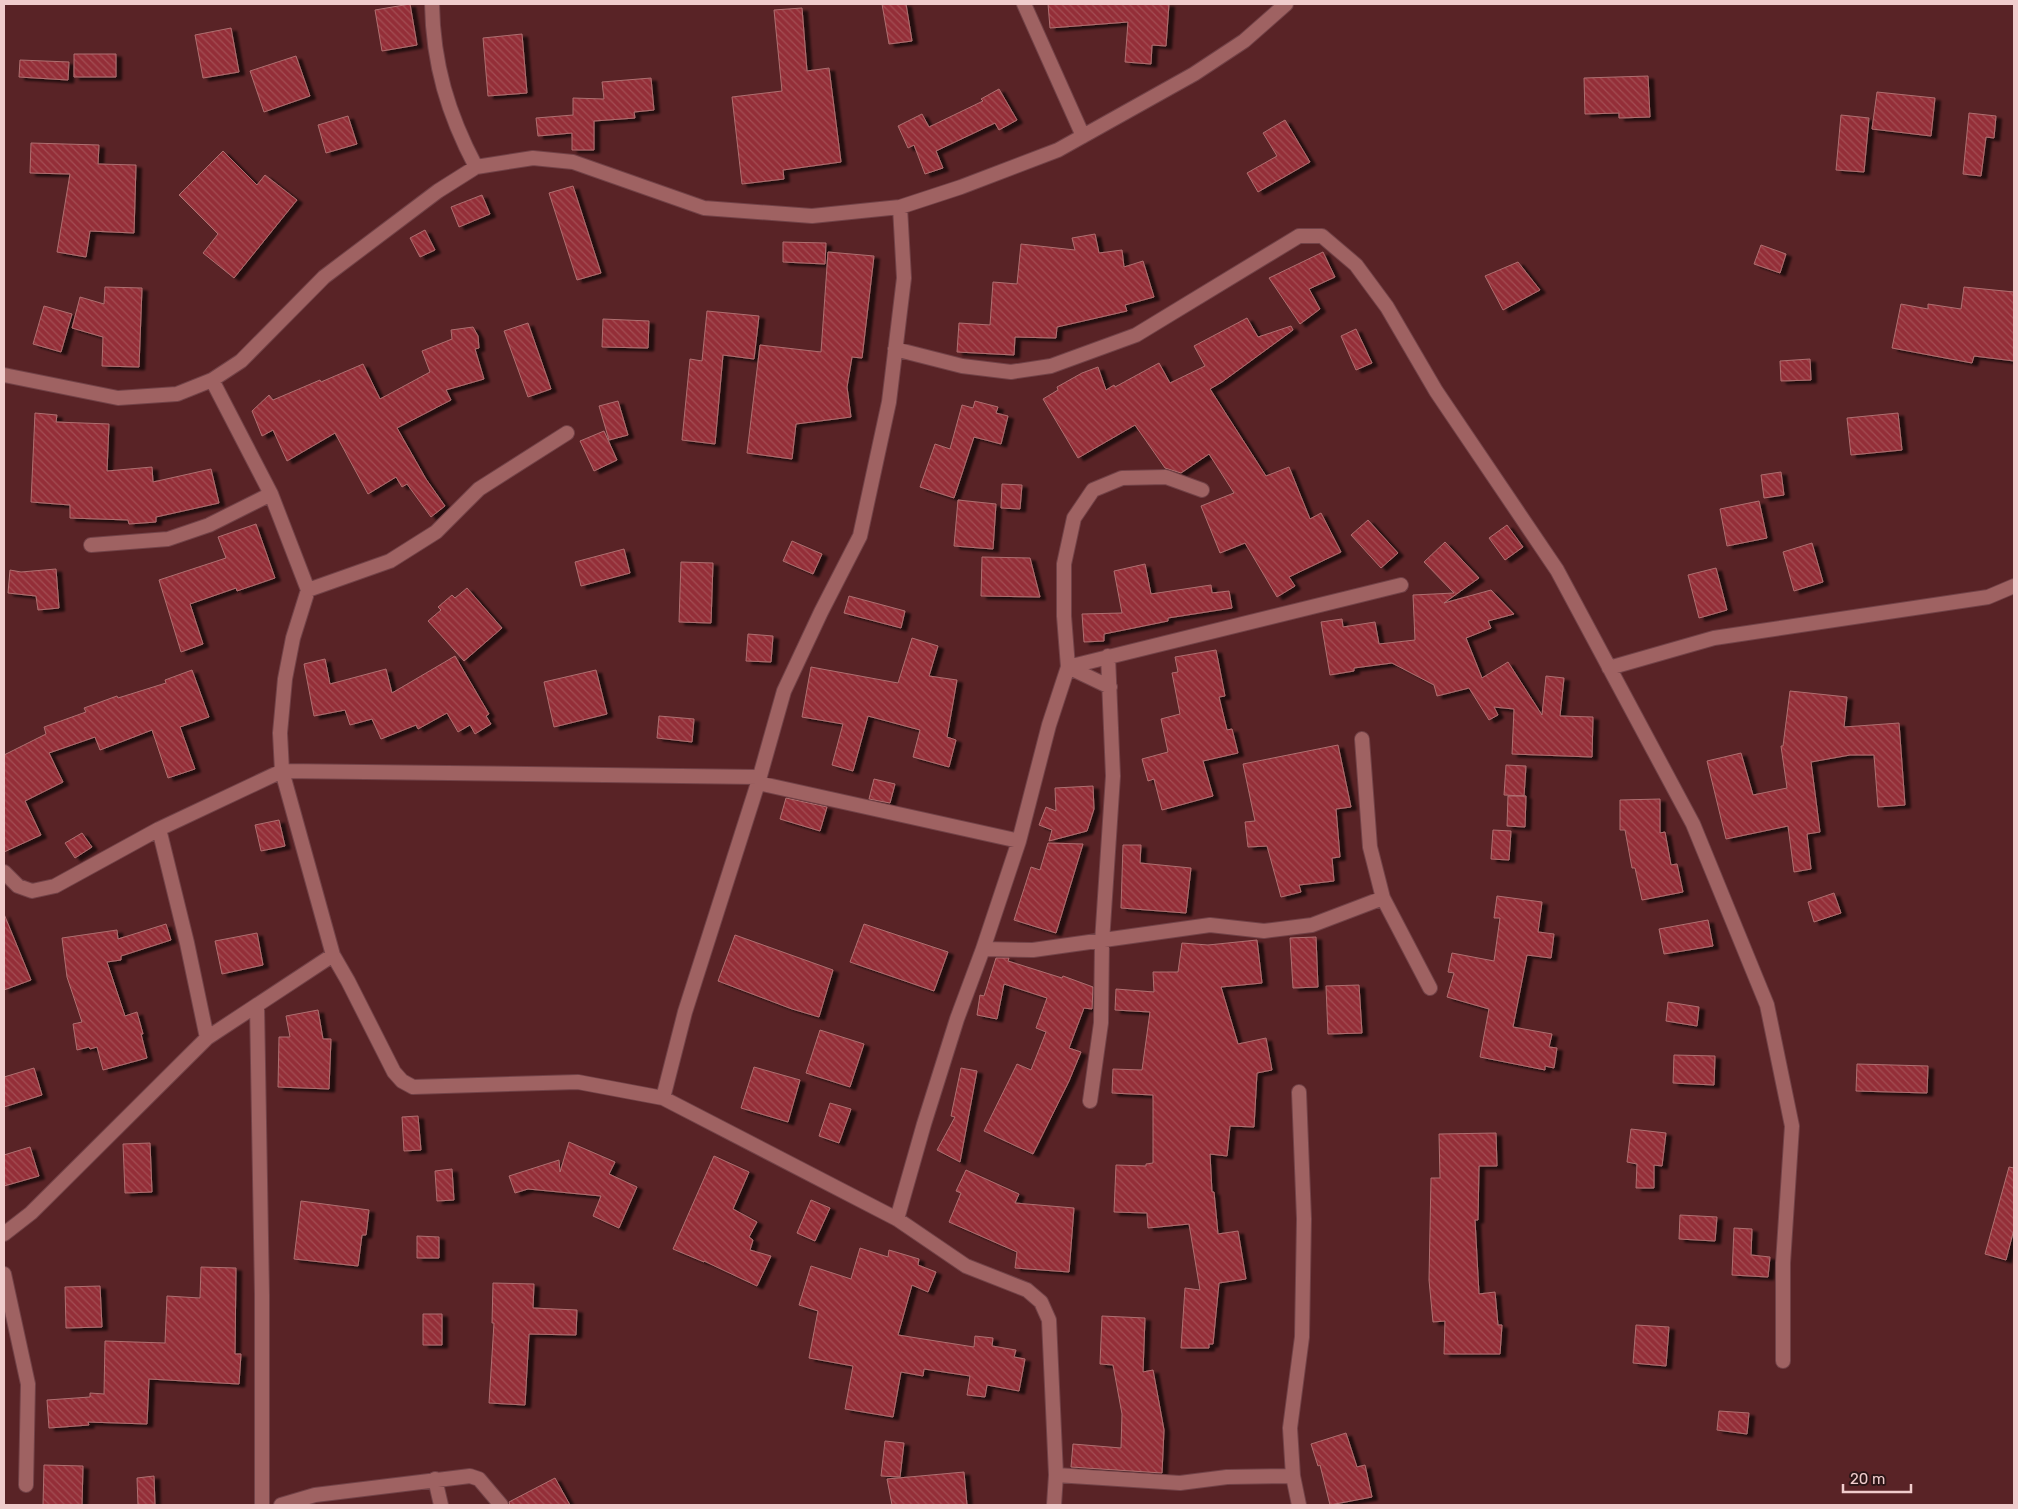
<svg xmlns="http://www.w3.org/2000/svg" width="2018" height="1509" font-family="Rubik,sans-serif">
  <defs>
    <pattern id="building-back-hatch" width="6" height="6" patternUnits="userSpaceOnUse" patternTransform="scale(1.25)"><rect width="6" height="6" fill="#942f38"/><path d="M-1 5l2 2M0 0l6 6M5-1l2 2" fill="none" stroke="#a34c54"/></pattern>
    <filter id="shadow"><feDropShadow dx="5.5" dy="3" stdDeviation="1" flood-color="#0009"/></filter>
  </defs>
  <rect width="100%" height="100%" fill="#592326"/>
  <path fill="url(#building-back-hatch)" stroke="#ae6f70" filter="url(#shadow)" d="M 410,4 L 417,45 L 382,51 L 375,10 Z
    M 882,4 L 906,4 L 912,41 L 889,44 Z
    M 1048,4 L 1169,4 L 1166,46 L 1152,45 L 1151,64 L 1125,62 L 1128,22 L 1050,28 Z
    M 802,8 L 807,71 L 829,68 L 841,162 L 783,170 L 784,179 L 742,184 L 732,97 L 782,91 L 774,10 Z
    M 231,28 L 239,72 L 203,78 L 195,35 Z
    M 522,34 L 527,93 L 488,96 L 483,38 Z
    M 74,54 L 116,54 L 116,77 L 74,77 Z
    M 296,56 L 310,96 L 264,112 L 250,71 Z
    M 20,60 L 69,62 L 68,80 L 19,77 Z
    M 1648,76 L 1650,117 L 1619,118 L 1619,113 L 1585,114 L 1584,78 Z
    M 651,78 L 654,110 L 634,112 L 635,118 L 594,121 L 594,150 L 572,150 L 572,133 L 538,136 L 536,118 L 573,115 L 573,98 L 604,99 L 602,82 Z
    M 999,89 L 1017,120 L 999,130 L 995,123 L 936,151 L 943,168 L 925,174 L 914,145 L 908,148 L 898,126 L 922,114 L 929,127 L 983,101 L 981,99 Z
    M 1877,92 L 1935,98 L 1931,136 L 1872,129 Z
    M 1969,113 L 1996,116 L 1994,138 L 1986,137 L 1981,176 L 1963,174 Z
    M 1841,115 L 1869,118 L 1864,172 L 1836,170 Z
    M 348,116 L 357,144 L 326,153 L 318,125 Z
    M 1285,120 L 1310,162 L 1258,192 L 1247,173 L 1277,156 L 1263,133 Z
    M 31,143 L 99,145 L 98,164 L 136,165 L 134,233 L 90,231 L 86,257 L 57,252 L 70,174 L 30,173 Z
    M 223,151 L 257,185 L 265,175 L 297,200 L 234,278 L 203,253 L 218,234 L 179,195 Z
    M 573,186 L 601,273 L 577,280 L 549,193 Z
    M 482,195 L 490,214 L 459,227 L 451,207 Z
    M 425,230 L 435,250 L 420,257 L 410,238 Z
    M 1095,234 L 1099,253 L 1122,250 L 1124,267 L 1143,261 L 1154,297 L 1125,305 L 1127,311 L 1057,327 L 1056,338 L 1015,337 L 1014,355 L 957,352 L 959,323 L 990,325 L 993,282 L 1017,284 L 1021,244 L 1075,250 L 1072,238 Z
    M 783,242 L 826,243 L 825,264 L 783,262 Z
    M 1761,245 L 1786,254 L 1780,273 L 1754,264 Z
    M 828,252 L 874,256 L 862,358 L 852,357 L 847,387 L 851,417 L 796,424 L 792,459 L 747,453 L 760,345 L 821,352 Z
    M 1323,252 L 1335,277 L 1309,289 L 1320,309 L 1300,324 L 1269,278 Z
    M 1518,262 L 1540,290 L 1503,310 L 1485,276 Z
    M 105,287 L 142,288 L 139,367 L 102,366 L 103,337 L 72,328 L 80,297 L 104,304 Z
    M 1964,287 L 2014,292 L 2014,361 L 1974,356 L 1972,363 L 1892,348 L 1901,304 L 1928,309 L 1928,304 L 1961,309 Z
    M 44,306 L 72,314 L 61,352 L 33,344 Z
    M 707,311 L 759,316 L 754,359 L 723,355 L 715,444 L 682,440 L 690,359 L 702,361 Z
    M 1247,318 L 1258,337 L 1291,326 L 1293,330 L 1222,382 L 1210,389 L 1266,476 L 1289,467 L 1310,519 L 1321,513 L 1341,552 L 1289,577 L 1295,586 L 1277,597 L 1245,543 L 1220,553 L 1201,506 L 1234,493 L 1209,454 L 1181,473 L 1165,468 L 1135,425 L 1078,458 L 1043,399 L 1058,390 L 1057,387 L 1082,373 L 1098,367 L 1106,390 L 1114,385 L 1115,387 L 1159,363 L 1170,383 L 1205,366 L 1194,346 Z
    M 603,319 L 649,321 L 648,348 L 602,347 Z
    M 528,323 L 551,389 L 528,397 L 504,331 Z
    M 473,327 L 478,336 L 479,348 L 475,349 L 484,379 L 446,390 L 451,400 L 397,428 L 426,479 L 445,506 L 431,517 L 407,484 L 402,487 L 396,477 L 368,494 L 335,433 L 287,461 L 273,430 L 262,436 L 252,411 L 269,395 L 273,400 L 320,380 L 321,382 L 363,364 L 380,399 L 430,372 L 422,351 L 452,339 L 451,330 Z
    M 1356,329 L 1372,363 L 1356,370 L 1341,336 Z
    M 1810,359 L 1811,380 L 1781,381 L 1780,361 Z
    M 618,401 L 628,435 L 609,440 L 599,406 Z
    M 975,401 L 998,407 L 996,413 L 1008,416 L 1001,444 L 974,437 L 954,498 L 920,487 L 935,444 L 950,449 L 962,405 L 973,408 Z
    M 35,413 L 57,415 L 56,422 L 109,424 L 107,471 L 152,467 L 153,482 L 211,469 L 219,503 L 156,517 L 156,522 L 129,524 L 128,520 L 70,518 L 70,505 L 31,502 Z
    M 1898,413 L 1902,450 L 1851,455 L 1847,418 Z
    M 604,431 L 617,460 L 594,471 L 580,441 Z
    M 1781,472 L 1784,495 L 1764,498 L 1761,475 Z
    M 1002,484 L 1022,485 L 1020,509 L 1001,508 Z
    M 958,500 L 996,504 L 993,549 L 954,546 Z
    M 1759,501 L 1767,538 L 1727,546 L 1720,509 Z
    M 1368,520 L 1398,553 L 1381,568 L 1351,535 Z
    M 256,524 L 275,578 L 237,591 L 236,588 L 190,604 L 203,644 L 181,652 L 159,580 L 226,558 L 218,537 Z
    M 1507,525 L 1523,547 L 1505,560 L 1489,538 Z
    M 792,541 L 822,554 L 813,574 L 783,561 Z
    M 1445,542 L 1479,578 L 1444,603 L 1491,590 L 1514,614 L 1488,621 L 1491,628 L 1466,638 L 1482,678 L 1508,662 L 1542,715 L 1546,676 L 1564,678 L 1560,716 L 1593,717 L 1592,757 L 1512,754 L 1514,709 L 1494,707 L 1498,715 L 1489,720 L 1469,688 L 1437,696 L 1434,685 L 1392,663 L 1354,668 L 1354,671 L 1330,675 L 1321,622 L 1342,619 L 1343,627 L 1375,622 L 1379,644 L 1415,640 L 1413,595 L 1454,593 L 1424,562 Z
    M 1812,543 L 1823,582 L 1794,591 L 1783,552 Z
    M 624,549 L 630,573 L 581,586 L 575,562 Z
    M 982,557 L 1030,558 L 1040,597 L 981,596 Z
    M 681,562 L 713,563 L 711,623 L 679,622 Z
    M 1145,564 L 1151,594 L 1211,585 L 1212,593 L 1229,591 L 1232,608 L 1168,618 L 1168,621 L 1104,634 L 1104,641 L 1084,642 L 1082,614 L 1122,613 L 1114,571 Z
    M 1716,568 L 1727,610 L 1699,618 L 1688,575 Z
    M 56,569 L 59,608 L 38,610 L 36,596 L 8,593 L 10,570 L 21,572 Z
    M 467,588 L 502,628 L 464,661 L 428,621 L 441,610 L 438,607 L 452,595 L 455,598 Z
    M 849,596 L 905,611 L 901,628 L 844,613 Z
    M 748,634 L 773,636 L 771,662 L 746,661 Z
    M 912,638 L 938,646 L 929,676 L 957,680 L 947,737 L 956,740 L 949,767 L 913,757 L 920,730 L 868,716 L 853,771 L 832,765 L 843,724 L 802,717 L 811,667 L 898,683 Z
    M 1216,650 L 1225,696 L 1219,697 L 1227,730 L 1232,729 L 1238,753 L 1203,761 L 1213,796 L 1162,810 L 1154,779 L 1148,781 L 1142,759 L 1168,752 L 1161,719 L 1180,714 L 1172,673 L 1178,672 L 1175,657 Z
    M 455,656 L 489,714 L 486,716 L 491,724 L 475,734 L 470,725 L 458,732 L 447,713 L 418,729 L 416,725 L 381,739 L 372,719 L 350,725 L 345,710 L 314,716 L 304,664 L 325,659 L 330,684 L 386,669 L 392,693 Z
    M 192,670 L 209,717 L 180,727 L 195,769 L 168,778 L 152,730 L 100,750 L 95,737 L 49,753 L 63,782 L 25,801 L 41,835 L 4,852 L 4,755 L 46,734 L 44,727 L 86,712 L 84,708 L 117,696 L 118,698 L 166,683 L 165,680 Z
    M 596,670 L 607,714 L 554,727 L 544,682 Z
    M 1790,691 L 1847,697 L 1844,727 L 1899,723 L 1905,805 L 1878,807 L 1874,755 L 1850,755 L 1811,762 L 1820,832 L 1807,834 L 1811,869 L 1794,872 L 1788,826 L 1726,839 L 1707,761 L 1741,753 L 1753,795 L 1787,788 L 1781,746 L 1783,746 Z
    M 659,716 L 694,719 L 692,742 L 657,738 Z
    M 1338,745 L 1351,807 L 1336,809 L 1340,857 L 1332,858 L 1334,881 L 1299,885 L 1301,892 L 1281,897 L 1267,846 L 1248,847 L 1245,822 L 1255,821 L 1243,764 Z
    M 1506,765 L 1526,766 L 1524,796 L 1504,795 Z
    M 874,779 L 895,784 L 890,803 L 869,799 Z
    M 1093,786 L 1094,809 L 1087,831 L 1049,841 L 1052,830 L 1039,825 L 1046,807 L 1056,811 L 1055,788 Z
    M 1508,796 L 1526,796 L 1525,827 L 1507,826 Z
    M 786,798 L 827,807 L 820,831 L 780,819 Z
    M 1660,799 L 1660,833 L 1665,832 L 1671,865 L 1677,864 L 1683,892 L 1642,900 L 1635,868 L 1632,868 L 1625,830 L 1620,830 L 1620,800 Z
    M 279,820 L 285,846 L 261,851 L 255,825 Z
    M 1493,830 L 1511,831 L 1509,860 L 1491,859 Z
    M 82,833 L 92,847 L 75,858 L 65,843 Z
    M 1048,843 L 1083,844 L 1056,933 L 1014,920 L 1031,867 L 1040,870 Z
    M 1123,845 L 1141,845 L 1140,863 L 1191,868 L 1186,913 L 1121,908 Z
    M 1834,893 L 1841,913 L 1814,922 L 1808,902 Z
    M 1497,896 L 1542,902 L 1538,932 L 1554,934 L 1551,958 L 1527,955 L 1513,1027 L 1552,1034 L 1549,1047 L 1557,1048 L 1554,1068 L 1545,1066 L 1545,1070 L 1480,1057 L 1489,1009 L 1447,997 L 1454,973 L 1448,972 L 1452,953 L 1494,961 L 1500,918 L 1494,918 Z
    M 4,914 L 31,980 L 4,990 Z
    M 1708,920 L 1713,946 L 1664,954 L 1659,929 Z
    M 166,924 L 171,940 L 121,956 L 121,960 L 107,962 L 125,1016 L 137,1012 L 143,1034 L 141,1034 L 147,1058 L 103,1070 L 97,1047 L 90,1049 L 89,1047 L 77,1050 L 73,1024 L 82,1022 L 67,977 L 62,938 L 117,930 L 118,939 Z
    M 864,924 L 948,952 L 934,991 L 850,962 Z
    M 257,933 L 263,965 L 222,974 L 215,941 Z
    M 735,935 L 833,970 L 819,1017 L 792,1009 L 718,981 Z
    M 1316,937 L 1318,987 L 1293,988 L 1290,938 Z
    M 1257,940 L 1262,983 L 1221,987 L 1238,1044 L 1266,1038 L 1272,1070 L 1257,1073 L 1254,1127 L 1230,1126 L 1227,1156 L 1210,1154 L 1212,1192 L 1214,1192 L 1218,1234 L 1238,1231 L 1246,1279 L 1219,1283 L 1213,1344 L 1209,1344 L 1209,1348 L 1181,1348 L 1185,1288 L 1200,1290 L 1189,1224 L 1148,1228 L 1147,1213 L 1114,1212 L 1116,1165 L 1146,1166 L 1146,1164 L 1153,1163 L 1153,1095 L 1112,1093 L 1113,1069 L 1142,1070 L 1150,1012 L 1115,1010 L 1116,989 L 1154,992 L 1153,972 L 1178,972 L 1182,943 L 1208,945 Z
    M 996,958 L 1009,958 L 1008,961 L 1062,978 L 1063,976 L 1093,987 L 1092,1009 L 1084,1008 L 1069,1048 L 1081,1052 L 1069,1081 L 1033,1154 L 984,1131 L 1017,1064 L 1031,1070 L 1046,1032 L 1036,1028 L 1047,998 L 1004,984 L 997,1019 L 977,1015 L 980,995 L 984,996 Z
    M 1359,985 L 1362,1033 L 1328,1034 L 1326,986 Z
    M 1668,1002 L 1699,1007 L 1697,1026 L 1666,1021 Z
    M 318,1010 L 323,1039 L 331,1039 L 329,1089 L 278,1087 L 279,1037 L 290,1037 L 286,1016 Z
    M 820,1030 L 864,1044 L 850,1087 L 806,1073 Z
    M 1674,1055 L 1715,1056 L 1714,1085 L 1673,1083 Z
    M 1857,1064 L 1928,1066 L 1927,1093 L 1856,1091 Z
    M 754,1067 L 800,1080 L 788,1122 L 741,1108 Z
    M 34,1068 L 42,1095 L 4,1107 L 4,1077 Z
    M 961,1068 L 977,1071 L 960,1162 L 937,1150 L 955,1117 L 951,1116 Z
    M 830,1103 L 851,1109 L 839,1143 L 819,1136 Z
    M 418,1116 L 421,1150 L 404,1151 L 402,1117 Z
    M 1631,1129 L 1666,1133 L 1662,1166 L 1654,1165 L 1654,1188 L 1636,1188 L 1637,1164 L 1627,1162 Z
    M 1496,1133 L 1497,1166 L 1479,1166 L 1478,1220 L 1475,1220 L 1479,1294 L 1495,1292 L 1498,1325 L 1502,1325 L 1500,1354 L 1444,1354 L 1445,1321 L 1433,1322 L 1429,1280 L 1431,1178 L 1440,1178 L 1439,1134 Z
    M 569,1142 L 615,1162 L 609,1174 L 637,1187 L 619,1228 L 593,1216 L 601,1196 L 528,1189 L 515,1193 L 509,1176 L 559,1160 L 560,1172 Z
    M 150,1143 L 152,1192 L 125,1193 L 123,1144 Z
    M 30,1147 L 39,1176 L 4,1186 L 4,1155 Z
    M 714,1156 L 749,1172 L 733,1209 L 757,1222 L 749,1237 L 753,1240 L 750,1250 L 771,1256 L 757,1286 L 704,1261 L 704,1262 L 673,1249 Z
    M 2009,1167 L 2014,1168 L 2014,1229 L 2006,1260 L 1985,1254 Z
    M 452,1169 L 454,1200 L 437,1201 L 435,1171 Z
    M 966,1170 L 1019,1194 L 1015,1203 L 1074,1208 L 1069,1272 L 1015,1268 L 1017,1252 L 949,1222 L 961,1193 L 956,1191 Z
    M 811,1200 L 830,1208 L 815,1241 L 797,1233 Z
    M 301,1201 L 369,1210 L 366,1235 L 362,1235 L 358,1266 L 294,1259 Z
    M 1680,1215 L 1717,1217 L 1715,1241 L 1679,1239 Z
    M 1734,1228 L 1752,1229 L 1751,1255 L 1770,1257 L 1768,1277 L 1732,1275 Z
    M 417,1236 L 439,1237 L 439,1258 L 417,1258 Z
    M 860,1248 L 888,1257 L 889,1250 L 919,1259 L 918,1265 L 936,1272 L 928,1292 L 912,1285 L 898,1335 L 974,1347 L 975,1336 L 993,1338 L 992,1346 L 1016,1350 L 1014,1357 L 1025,1359 L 1019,1391 L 987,1385 L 985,1397 L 967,1395 L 970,1376 L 924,1369 L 923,1376 L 901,1372 L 893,1417 L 845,1409 L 853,1366 L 809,1358 L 818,1311 L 799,1305 L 811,1266 L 851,1279 Z
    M 201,1267 L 236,1268 L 235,1354 L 241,1354 L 239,1384 L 149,1379 L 147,1424 L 88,1422 L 89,1425 L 49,1428 L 47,1400 L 90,1397 L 90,1393 L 104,1394 L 105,1341 L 165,1343 L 167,1296 L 200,1298 Z
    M 493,1283 L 534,1284 L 533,1308 L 577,1310 L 576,1335 L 529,1334 L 525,1405 L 489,1403 L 494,1323 L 492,1323 Z
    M 100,1286 L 102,1327 L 66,1328 L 65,1287 Z
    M 423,1314 L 442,1314 L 442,1345 L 423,1345 Z
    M 1102,1316 L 1145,1318 L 1143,1372 L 1153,1370 L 1164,1430 L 1162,1473 L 1071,1467 L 1073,1444 L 1121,1448 L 1122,1414 L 1113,1365 L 1100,1364 Z
    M 1636,1325 L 1669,1327 L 1666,1366 L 1633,1363 Z
    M 1719,1411 L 1749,1413 L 1747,1434 L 1717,1430 Z
    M 1346,1433 L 1357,1467 L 1365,1465 L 1372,1497 L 1330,1505 L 1320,1465 L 1318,1466 L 1311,1444 Z
    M 885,1441 L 904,1443 L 900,1477 L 881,1476 Z
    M 44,1465 L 83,1466 L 82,1505 L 43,1505 Z
    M 964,1472 L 967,1505 L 892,1505 L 887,1479 Z
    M 154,1476 L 155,1505 L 138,1505 L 137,1478 Z
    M 555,1478 L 570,1505 L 510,1505 L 509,1502 Z"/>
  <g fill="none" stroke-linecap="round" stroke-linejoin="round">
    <g stroke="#724247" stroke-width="16">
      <path id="minor" d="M 432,4 C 433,64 448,114 476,167
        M 1024,4 L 1083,136
        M 895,349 L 962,366 L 1011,372 L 1051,366 L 1136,335 L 1299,236 L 1322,236 L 1356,265 L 1387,307 L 1436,391 L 1557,570 L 1693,824 L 1767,1005 L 1792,1126 L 1783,1263 L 1783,1361
        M 4,375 L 118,398 L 177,394 L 212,380 L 241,361 L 324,277 L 438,191 L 476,167 L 533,158 L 573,162 L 704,208 L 812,216 L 900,207 L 961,187 L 1058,150 L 1194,74 L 1244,41 L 1286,4
        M 212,380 L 271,494 L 308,590 L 293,638 L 285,679 L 280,733 L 282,771 L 333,955 L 348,981 L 394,1072 L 402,1081 L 413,1087 L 578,1082 L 663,1098 L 897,1219 L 966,1266 L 1027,1290 L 1041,1302 L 1049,1320 L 1056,1475 L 1054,1505
        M 91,545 L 168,539 L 209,525 L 271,494
        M 308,590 L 390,561 L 436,532 L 479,489 L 567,433
        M 1068,667 L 1401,585
        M 1068,667 L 1110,687
        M 1609,668 L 1714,638 L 1988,597 L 2014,586
        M 1362,739 L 1370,847 L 1383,898 L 1430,988
        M 758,783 L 1019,841
        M 159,829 L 187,943 L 207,1038
        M 4,872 L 18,886 L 32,891 L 55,886 L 159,829 L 282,771 L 758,777
        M 983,949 L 1033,950 L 1210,925 L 1264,931 L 1312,925 L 1383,898
        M 257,1005 L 262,1295 L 262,1505
        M 663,1098 L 685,1012 L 758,783 L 784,691 L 821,612 L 860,536 L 889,402 L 904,278 L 900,207
        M 1090,1101 L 1101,1023 L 1102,942 L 1113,776 L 1108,656
        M 897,1219 L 924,1124 L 957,1019 L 983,949 L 1019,841 L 1049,725 L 1068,667 L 1064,616 L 1064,564 L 1074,518 L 1093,490 L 1122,478 L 1166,477 L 1202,490
        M 4,1234 L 31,1213 L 207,1038 L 333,955
        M 4,1274 L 28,1384 L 26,1485
        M 1056,1475 L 1180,1483 L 1227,1477 L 1293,1476 L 1290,1428 L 1302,1337 L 1304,1219 L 1299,1092
        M 1293,1476 L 1299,1505
        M 435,1479 L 441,1505
        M 281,1505 L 315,1495 L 470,1476 L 479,1479 L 501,1505"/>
    </g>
    <use href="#minor" stroke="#9f6262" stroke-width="14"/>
  </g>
  <rect width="2018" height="1509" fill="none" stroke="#f0cccc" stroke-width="10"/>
  <path d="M1843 1484v8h68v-8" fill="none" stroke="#f0cccc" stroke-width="2.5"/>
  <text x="1850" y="1484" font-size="15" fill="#f0cccc" stroke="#2e1617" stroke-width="4" paint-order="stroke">20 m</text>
</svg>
